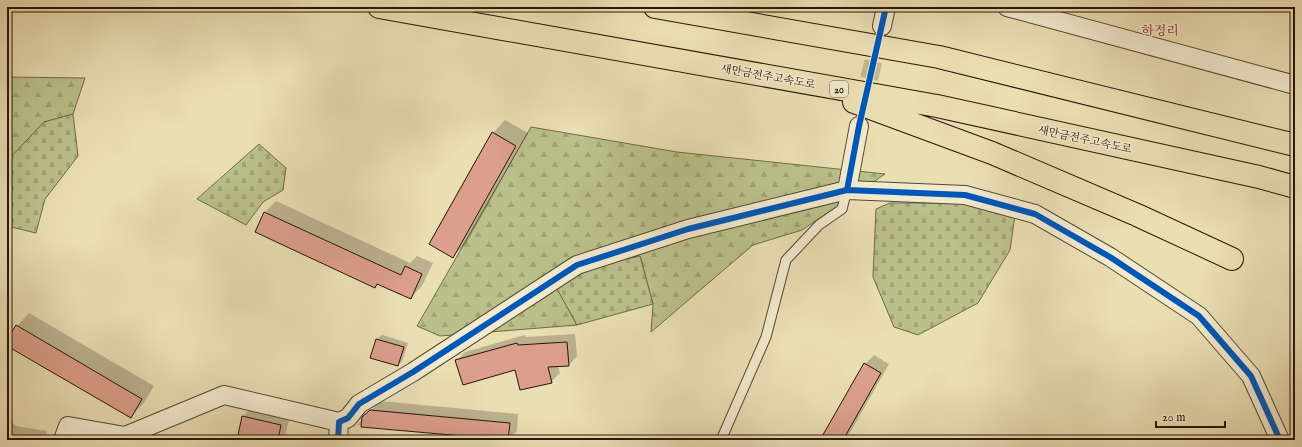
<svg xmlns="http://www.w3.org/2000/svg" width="1302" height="447" font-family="'IM FELL English','Noto Serif KR',serif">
  <defs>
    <pattern id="forest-firs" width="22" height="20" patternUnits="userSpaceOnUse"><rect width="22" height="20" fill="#bac08a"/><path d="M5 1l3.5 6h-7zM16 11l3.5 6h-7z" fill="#a0a476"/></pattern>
    <pattern id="cemetery-stones" width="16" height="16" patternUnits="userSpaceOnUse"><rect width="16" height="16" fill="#bac08a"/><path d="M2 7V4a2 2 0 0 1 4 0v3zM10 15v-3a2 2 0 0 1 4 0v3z" fill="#a0a476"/></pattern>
  </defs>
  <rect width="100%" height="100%" fill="#eadeb3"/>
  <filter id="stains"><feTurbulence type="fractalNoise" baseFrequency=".005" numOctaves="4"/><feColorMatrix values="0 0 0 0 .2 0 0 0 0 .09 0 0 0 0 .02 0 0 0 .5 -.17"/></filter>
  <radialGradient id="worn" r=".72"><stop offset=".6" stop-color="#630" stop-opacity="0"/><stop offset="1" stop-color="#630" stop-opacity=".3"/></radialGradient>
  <path fill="url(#forest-firs)" stroke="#716a48" d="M 7,77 L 85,78 L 73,114 L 44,122 L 7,163 Z
    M 531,127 L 677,152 L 885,174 L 802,230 L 753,245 L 651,332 L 653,304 L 640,256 L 584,263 L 556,287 L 577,325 L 440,336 L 417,326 Z"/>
  <path fill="url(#cemetery-stones)" stroke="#716a48" d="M 73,114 L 78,156 L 45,199 L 36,233 L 7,226 L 7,161 L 44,122 Z
    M 259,144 L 286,168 L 283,190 L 263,202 L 246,225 L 197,199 Z
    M 890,203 L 961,203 L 1015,215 L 1010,250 L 978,303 L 918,335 L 894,327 L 873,277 L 876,209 Z
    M 640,256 L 653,304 L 577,325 L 556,287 L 585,268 Z"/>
  <path fill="#0003" d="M 505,120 L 528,133 L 466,244 L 453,256 L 493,133 Z
    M 276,201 L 410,263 L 417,256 L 433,263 L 422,286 L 410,298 L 379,283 L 375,287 L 265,212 Z
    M 29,313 L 154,386 L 143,404 L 131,416 L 7,345 L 17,326 Z
    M 575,334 L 577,356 L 569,365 L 558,366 L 560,373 L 551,382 L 515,369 L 456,361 L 465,352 L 525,335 L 526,337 Z
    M 382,335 L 408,343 L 402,361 L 398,365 L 372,357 L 377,339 Z
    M 874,355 L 889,364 L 846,440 L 821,440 L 865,364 Z
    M 380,401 L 518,414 L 517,431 L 508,440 L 504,440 L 357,425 Z
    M 252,407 L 290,416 L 284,440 L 238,440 L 243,416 Z
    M 7,417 L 16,426 L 47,431 L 45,440 L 7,440 Z"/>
  <path fill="#db9f8c" stroke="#281506" d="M 492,132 L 516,146 L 453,258 L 429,244 Z
    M 264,212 L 401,275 L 405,266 L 422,274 L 411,299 L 377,284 L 375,288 L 255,232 Z
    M 16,325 L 142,399 L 131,418 L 7,346 L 7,340 Z
    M 376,339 L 404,347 L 398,366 L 370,358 Z
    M 567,342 L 569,366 L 548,367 L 552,383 L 520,390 L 515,370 L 463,385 L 455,360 L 517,343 L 518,345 Z
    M 864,363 L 881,373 L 843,440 L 820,440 Z
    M 370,410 L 510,423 L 508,440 L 361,427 L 362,417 Z
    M 242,416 L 281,425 L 278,440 L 237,440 Z"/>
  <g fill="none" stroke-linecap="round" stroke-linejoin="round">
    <path stroke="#c3b690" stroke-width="18" stroke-dasharray="18 9" stroke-linecap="butt" d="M 863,105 L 880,33"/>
    <g stroke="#584731" stroke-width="11">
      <path id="lane" d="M 721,440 L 766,337 L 786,260 L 819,225 L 842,209 L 847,190"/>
    </g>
    <g stroke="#584731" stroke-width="20">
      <path id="street" d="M 1007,7 L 1295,85
        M 882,26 L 886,7
        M 847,190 L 965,195 L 1035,214 L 1110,257 L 1199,316 L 1251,376 L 1280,440
        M 63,440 L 68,426 L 125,436 L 224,395 L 339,422
        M 338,440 L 339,422 L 348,418 L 359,404 L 413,372 L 577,265 L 688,229 L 847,190 L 859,126"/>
    </g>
    <g stroke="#281506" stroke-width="24">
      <path id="highway" d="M 379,7 L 937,106 L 1259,177 L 1295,187
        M 655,7 L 939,57 L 1295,145
        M 854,102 L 992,153 L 1137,215 L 1232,259"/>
    </g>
    <use href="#lane" stroke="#f1eace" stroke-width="9"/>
    <use href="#street" stroke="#f1eace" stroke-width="18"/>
    <use href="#highway" stroke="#eadeb3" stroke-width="22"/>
    <g stroke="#f1eace" stroke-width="8">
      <path id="cycleway" d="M 847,190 L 965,195 L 1035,214 L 1110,257 L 1199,316 L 1251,376 L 1280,440
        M 338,440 L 339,422 L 348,418 L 359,404 L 413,372 L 577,265 L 688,229 L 847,190 L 859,126 L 886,7"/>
    </g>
    <use href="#cycleway" stroke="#0057b8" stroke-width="6"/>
  </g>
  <g text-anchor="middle" stroke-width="3" stroke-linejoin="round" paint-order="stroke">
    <rect fill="#f1eace" stroke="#645542" stroke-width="1" x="830" y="81" width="18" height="16" rx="3"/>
    <g font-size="10" font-weight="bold" fill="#281506">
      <text x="839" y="93">20</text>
    </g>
    <g font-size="11" fill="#281506" stroke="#f1eace">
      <text transform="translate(768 76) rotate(10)" y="4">새만금전주고속도로</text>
      <text transform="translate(1085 139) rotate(12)" y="4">새만금전주고속도로</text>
    </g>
    <g font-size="13" fill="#7a1f14" stroke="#f1eace">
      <text x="1160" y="35">하정리</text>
    </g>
  </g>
  <rect width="1302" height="447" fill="none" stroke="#eadeb3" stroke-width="24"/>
  <rect x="8" y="8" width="1286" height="431" fill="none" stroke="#281506" stroke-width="2"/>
  <rect x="12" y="12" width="1278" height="423" fill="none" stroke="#281506"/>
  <path d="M1156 421v6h69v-6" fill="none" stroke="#281506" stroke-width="2"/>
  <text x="1162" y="421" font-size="12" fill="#281506" stroke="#f1eace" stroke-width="3" paint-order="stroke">20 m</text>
  <rect width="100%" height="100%" filter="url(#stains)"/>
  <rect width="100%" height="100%" fill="url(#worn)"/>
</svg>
